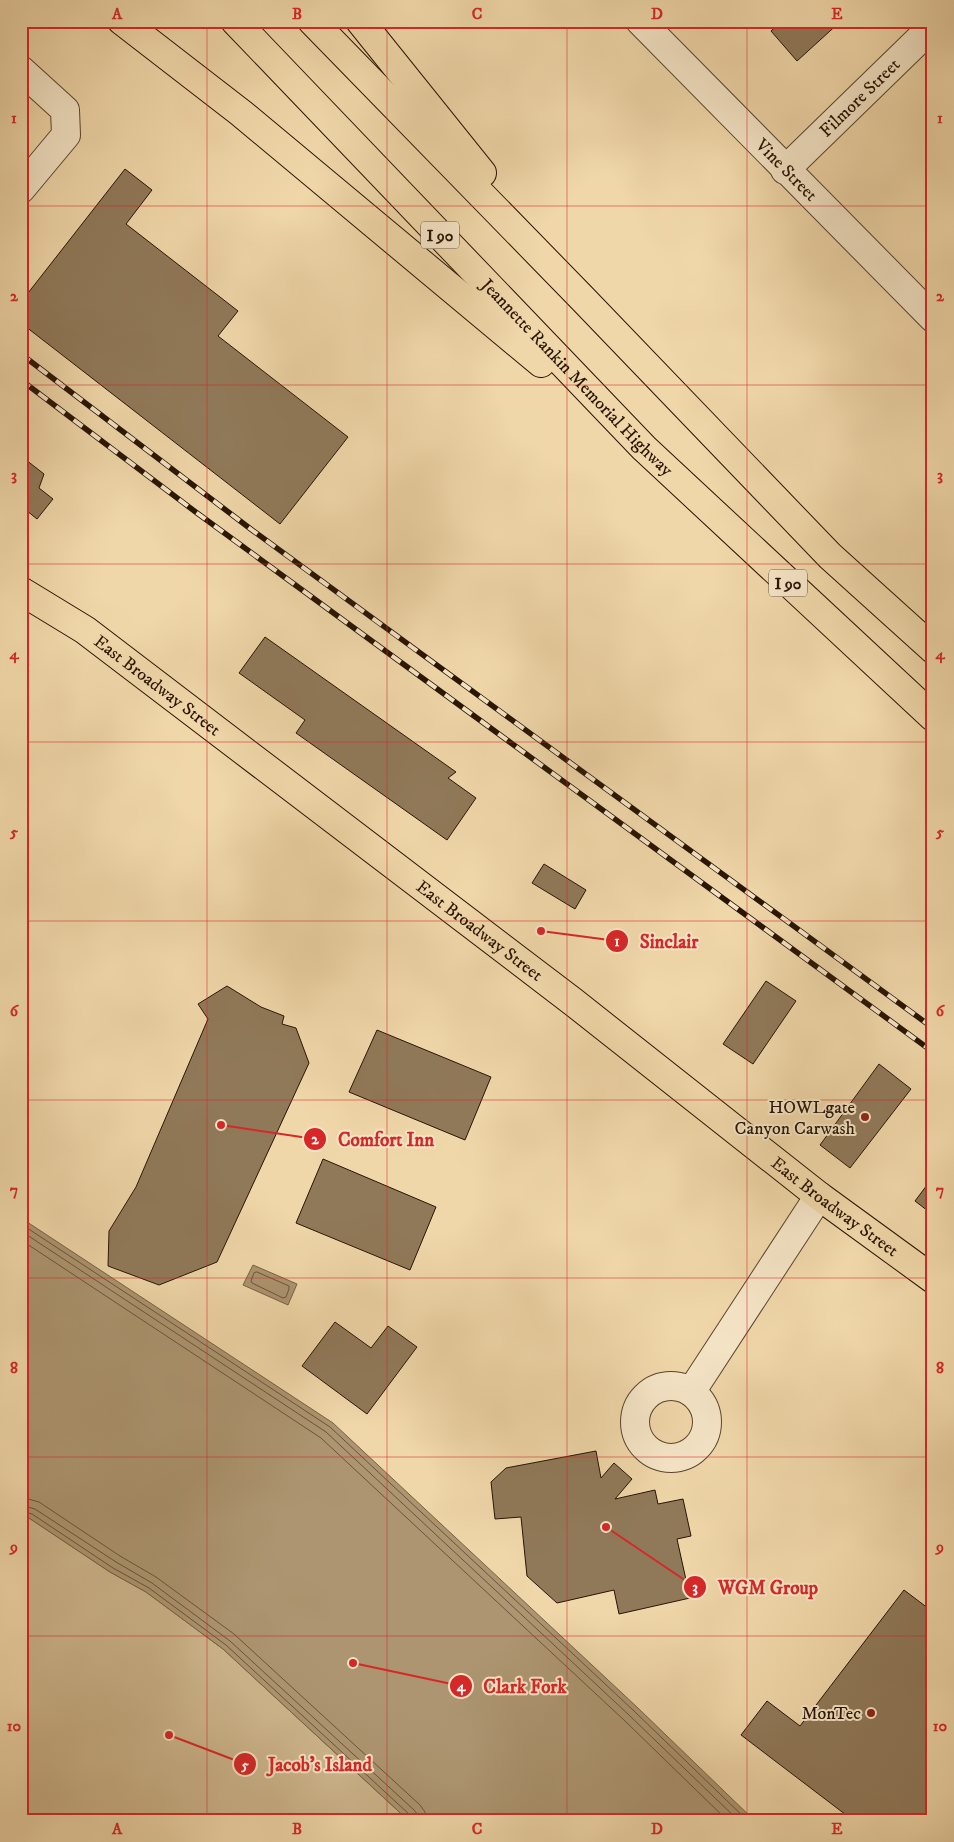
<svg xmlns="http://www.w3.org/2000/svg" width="954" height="1842" font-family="'IM FELL DW Pica',serif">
  <rect width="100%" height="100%" fill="#f0d7a9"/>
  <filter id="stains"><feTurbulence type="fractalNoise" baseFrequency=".004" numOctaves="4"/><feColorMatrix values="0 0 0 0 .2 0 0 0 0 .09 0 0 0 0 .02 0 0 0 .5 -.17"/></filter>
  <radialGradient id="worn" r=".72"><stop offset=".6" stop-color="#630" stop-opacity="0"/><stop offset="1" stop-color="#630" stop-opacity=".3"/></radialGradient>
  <path fill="#ceb68d" stroke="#7b6548" d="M 21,1515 L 29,1518 L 110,1572 L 146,1592 L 223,1649 L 409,1821 L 21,1821 Z"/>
  <path fill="#ac9570" stroke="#776144" d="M 21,1218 L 333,1423 L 638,1708 L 755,1821 L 409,1821 L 223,1649 L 146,1592 L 110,1572 L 29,1518 L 21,1515 Z
    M 253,1265 L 297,1284 L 288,1305 L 243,1285 Z"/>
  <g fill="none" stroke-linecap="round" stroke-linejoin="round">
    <path stroke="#6a5439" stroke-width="1" d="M 21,1224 L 330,1427 L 634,1711 L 748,1821
      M 21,1231 L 326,1432 L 630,1716 L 739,1821
      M 21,1240 L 321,1438 L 625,1721 L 728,1821
      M 257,1272 L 289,1286 L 289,1289 L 286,1297 L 283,1298 L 252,1283 L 251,1281 L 254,1273 Z
      M 21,1497 L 39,1502 L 120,1556 L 156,1577 L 234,1634 L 420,1805 L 425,1812 L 426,1821
      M 21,1505 L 35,1509 L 116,1562 L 152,1583 L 230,1641 L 414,1810 L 418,1815 L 418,1821
      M 21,1511 L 32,1514 L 113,1568 L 149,1588 L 226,1645 L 410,1815 L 412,1821"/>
  </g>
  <path fill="#907959" stroke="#281402" d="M 741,21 L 757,21 L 750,29 Z
    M 782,21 L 841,21 L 797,61 L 771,31 Z
    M 125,169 L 152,190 L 126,224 L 238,311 L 218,336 L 348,437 L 280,524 L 21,323 L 21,302 Z
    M 21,456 L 44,474 L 39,488 L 53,499 L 37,519 L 21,506 Z
    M 265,637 L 456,772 L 448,778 L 476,798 L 447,840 L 296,733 L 305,720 L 239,673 Z
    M 544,864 L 586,890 L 575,909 L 532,883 Z
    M 766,981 L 796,1001 L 753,1064 L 723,1044 Z
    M 227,986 L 261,1007 L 284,1016 L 282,1024 L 296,1028 L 309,1063 L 217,1262 L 159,1285 L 108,1266 L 109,1231 L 136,1187 L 208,1019 L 198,1004 Z
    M 377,1030 L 491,1077 L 465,1140 L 349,1092 Z
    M 879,1064 L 911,1089 L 850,1168 L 820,1145 Z
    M 323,1159 L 436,1207 L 410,1270 L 296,1223 Z
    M 933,1177 L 933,1205 L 928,1211 L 915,1201 Z
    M 335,1322 L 371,1348 L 388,1326 L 417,1347 L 367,1414 L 302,1366 Z
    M 596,1451 L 601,1478 L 614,1463 L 632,1479 L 615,1499 L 655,1490 L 658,1504 L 683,1499 L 691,1536 L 677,1539 L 690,1598 L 619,1614 L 614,1590 L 557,1603 L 527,1576 L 521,1517 L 495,1519 L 491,1482 L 506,1468 Z
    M 904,1590 L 933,1612 L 933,1821 L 854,1821 L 741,1735 L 767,1701 L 800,1726 Z"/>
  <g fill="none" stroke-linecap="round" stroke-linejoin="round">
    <g stroke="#5a452c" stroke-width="30">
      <g id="minor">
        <path id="s1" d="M 640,21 L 933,318"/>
        <path d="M 21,70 L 65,110 L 66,135 L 21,189"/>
        <path id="s2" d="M 785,170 L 933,26"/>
        <circle cx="671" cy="1422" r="36"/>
        <path d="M 691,1392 L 819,1196"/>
      </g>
    </g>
    <g stroke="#281402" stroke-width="30">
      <g id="major">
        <path id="s3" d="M 21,591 L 85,630 L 572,1001 L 819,1196 L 933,1279"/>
      </g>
    </g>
    <g stroke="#281402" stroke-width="30">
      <g id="highway">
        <path d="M 122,21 L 241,113 L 541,363"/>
        <path id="s4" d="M 235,21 L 644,448 L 933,717"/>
        <path d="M 312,21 L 583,299 L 830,556 L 933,649"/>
        <path d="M 360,21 L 482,173"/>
      </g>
    </g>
    <use href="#minor" stroke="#f5e5c7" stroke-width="28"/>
    <use href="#major" stroke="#f0d7a9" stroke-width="28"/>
    <use href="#highway" stroke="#f0d7a9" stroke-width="28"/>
    <g stroke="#281402" stroke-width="5.5">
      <path id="rail" d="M 21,354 L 252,530 L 933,1028
        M 21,380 L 197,513 L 933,1052"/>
    </g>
    <use href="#rail" stroke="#f5e5c7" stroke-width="4" stroke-dasharray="11" stroke-linecap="butt"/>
  </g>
  <path fill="none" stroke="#d62828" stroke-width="1" stroke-opacity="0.55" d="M 207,21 L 207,1821M 387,21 L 387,1821M 567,21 L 567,1821M 747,21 L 747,1821M 21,206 L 933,206M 21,385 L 933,385M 21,564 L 933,564M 21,742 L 933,742M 21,921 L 933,921M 21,1100 L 933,1100M 21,1278 L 933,1278M 21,1457 L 933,1457M 21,1636 L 933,1636"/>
  <g fill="#8f2418" stroke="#f5e5c7" stroke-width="2">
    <circle cx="865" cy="1117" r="5"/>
    <circle cx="871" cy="1713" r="5"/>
  </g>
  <g text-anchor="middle" stroke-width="4" stroke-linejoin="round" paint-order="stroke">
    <g fill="#f5e5c7" stroke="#66533d" stroke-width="1">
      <rect x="421" y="221.5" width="38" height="27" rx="4"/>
      <rect x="769" y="569.5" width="38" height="27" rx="4"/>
    </g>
    <g font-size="16" font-weight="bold" fill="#281402">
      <text x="440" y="241">I 90</text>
      <text x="788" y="589">I 90</text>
    </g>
    <g font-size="18" fill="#281402" stroke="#f5e5c7">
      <text dy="6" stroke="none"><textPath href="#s2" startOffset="104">Filmore Street</textPath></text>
      <text dy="6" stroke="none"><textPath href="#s1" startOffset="209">Vine Street</textPath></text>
      <text dy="6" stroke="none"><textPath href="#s4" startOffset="494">Jeannette Rankin Memorial Highway</textPath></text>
      <text dy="6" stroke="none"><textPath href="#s3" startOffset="166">East Broadway Street</textPath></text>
      <text dy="6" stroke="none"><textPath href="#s3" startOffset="571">East Broadway Street</textPath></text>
      <text dy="6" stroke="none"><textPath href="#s3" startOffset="1021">East Broadway Street</textPath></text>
    </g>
    <g font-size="18" fill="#281402" stroke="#f5e5c7" text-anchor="end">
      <text x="855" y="1113">HOWLgate<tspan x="855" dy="21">Canyon Carwash</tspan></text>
      <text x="861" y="1719">MonTec</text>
    </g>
  </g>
  <path fill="none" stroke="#d62828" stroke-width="2" d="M541 931L617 941M221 1125L315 1139M606 1527L695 1587M353 1663L461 1686M169 1735L245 1764"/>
  <g fill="#d62828" stroke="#f5e5c7" stroke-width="2">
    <circle cx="541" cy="931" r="5"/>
    <circle cx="221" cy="1125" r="5"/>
    <circle cx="606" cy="1527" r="5"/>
    <circle cx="353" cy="1663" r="5"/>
    <circle cx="169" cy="1735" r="5"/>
    <circle cx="617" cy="941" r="12"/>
    <circle cx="315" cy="1139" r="12"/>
    <circle cx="695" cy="1587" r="12"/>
    <circle cx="461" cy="1686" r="12"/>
    <circle cx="245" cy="1764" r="12"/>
  </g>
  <g font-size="15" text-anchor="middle" font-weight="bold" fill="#fff">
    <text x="617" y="946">1</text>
    <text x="315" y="1144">2</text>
    <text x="695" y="1592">3</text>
    <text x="461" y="1691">4</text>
    <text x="245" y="1770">5</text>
  </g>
  <g font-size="19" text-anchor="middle" font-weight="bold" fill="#d62828" stroke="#f5e5c7" stroke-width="4" stroke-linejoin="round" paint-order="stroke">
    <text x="669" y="948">Sinclair</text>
    <text x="386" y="1146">Comfort Inn</text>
    <text x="768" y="1594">WGM Group</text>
    <text x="525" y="1693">Clark Fork</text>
    <text x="320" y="1771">Jacob's Island</text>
  </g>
  <rect width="954" height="1842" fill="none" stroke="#f0d7a9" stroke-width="55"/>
  <rect x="28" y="28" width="898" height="1786" fill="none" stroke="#d62828" stroke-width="2"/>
  <g font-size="16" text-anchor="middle" font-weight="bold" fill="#d62828">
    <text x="117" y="19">A</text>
    <text x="297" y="19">B</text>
    <text x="477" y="19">C</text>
    <text x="657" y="19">D</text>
    <text x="837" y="19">E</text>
    <text x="14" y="123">1</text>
    <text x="940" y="123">1</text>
    <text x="14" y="301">2</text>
    <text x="940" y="301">2</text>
    <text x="14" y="480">3</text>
    <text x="940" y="480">3</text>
    <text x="14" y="659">4</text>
    <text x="940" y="659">4</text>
    <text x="14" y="837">5</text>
    <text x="940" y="837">5</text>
    <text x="14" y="1016">6</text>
    <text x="940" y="1016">6</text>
    <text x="14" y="1195">7</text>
    <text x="940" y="1195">7</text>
    <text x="14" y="1373">8</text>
    <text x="940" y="1373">8</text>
    <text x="14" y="1552">9</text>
    <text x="940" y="1552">9</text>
    <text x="14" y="1731">10</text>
    <text x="940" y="1731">10</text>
    <text x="117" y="1834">A</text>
    <text x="297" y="1834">B</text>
    <text x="477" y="1834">C</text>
    <text x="657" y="1834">D</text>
    <text x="837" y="1834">E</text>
  </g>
  <rect width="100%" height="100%" filter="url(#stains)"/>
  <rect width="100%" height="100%" fill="url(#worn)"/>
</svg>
